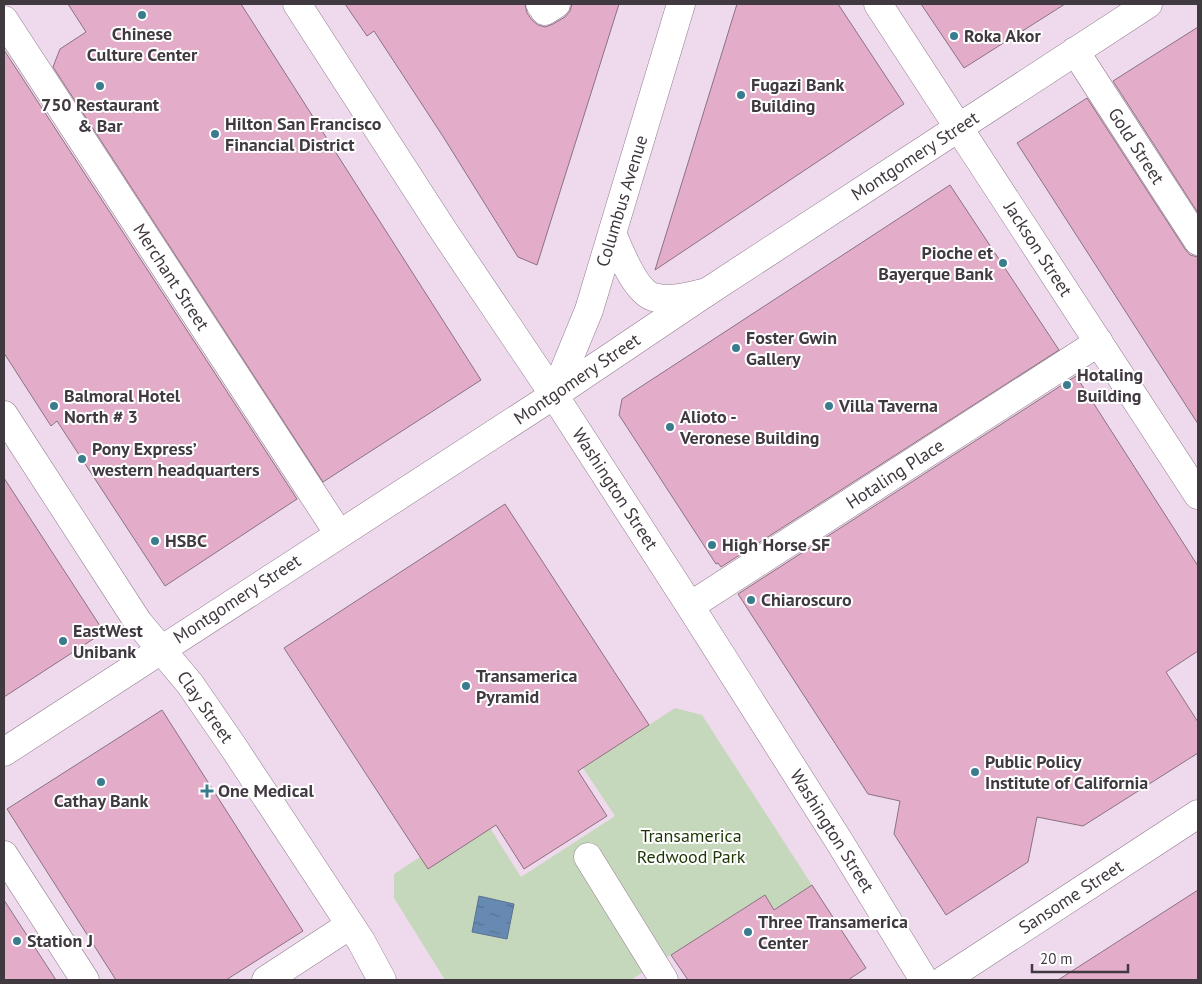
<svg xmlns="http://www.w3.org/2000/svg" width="1202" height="984" font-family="'PT Sans',sans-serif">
  <defs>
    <pattern id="water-ripples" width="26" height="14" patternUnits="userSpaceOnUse" patternTransform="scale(1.25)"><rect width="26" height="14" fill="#678ab2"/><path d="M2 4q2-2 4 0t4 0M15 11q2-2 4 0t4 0" fill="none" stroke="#567292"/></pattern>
  </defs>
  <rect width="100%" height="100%" fill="#efdaed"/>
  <path fill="#c6d8bc" d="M 675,708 L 702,715 L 812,885 L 774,910 L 765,895 L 631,980 L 445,980 L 394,898 L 394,874 L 420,857 L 428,868 L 490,828 L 521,877 L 615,816 L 583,768 Z"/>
  <path fill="url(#water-ripples)" stroke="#5c7290" d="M 479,896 L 514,904 L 507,939 L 472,932 Z"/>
  <path fill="#e3adca" stroke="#8a727e" d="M 68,4 L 241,4 L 481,380 L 323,482 L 53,67 L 60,49 L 86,32 Z
    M 345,4 L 525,4 L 527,13 L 532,20 L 538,25 L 545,27 L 553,24 L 565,17 L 570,11 L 572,4 L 619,4 L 537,265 L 518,257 L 444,138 L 374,31 L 367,36 Z
    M 737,4 L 838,4 L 904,104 L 655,270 Z
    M 921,4 L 1065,4 L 964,68 Z
    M 1198,27 L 1198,213 L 1113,81 Z
    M 4,50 L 297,499 L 165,586 L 57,421 L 51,426 L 4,353 Z
    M 1087,98 L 1185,249 L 1190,255 L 1198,257 L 1198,424 L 1017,143 Z
    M 950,185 L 1059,350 L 721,567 L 718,563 L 716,564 L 619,415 L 622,399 Z
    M 1076,376 L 1198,566 L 1198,651 L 1166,672 L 1198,722 L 1198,753 L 1083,826 L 1037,817 L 1028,862 L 946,915 L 894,834 L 900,801 L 868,794 L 738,594 Z
    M 4,478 L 104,632 L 4,697 Z
    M 505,504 L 649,725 L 578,771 L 607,816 L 524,869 L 496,825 L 428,869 L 284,648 Z
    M 162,710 L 303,931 L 226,980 L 116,980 L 7,809 Z
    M 812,885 L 866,968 L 848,980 L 688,980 L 671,955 L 765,895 L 774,910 Z
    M 1198,890 L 1198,980 L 1058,980 Z
    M 4,900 L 56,980 L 4,980 Z"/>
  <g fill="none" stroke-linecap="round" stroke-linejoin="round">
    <g stroke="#917d8e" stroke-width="29">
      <path id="minor" d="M 297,4 L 443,230 L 554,395 L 690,606 L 839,841 L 924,980
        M 540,4 L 545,11 L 556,4
        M 878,4 L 1198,495
        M 4,20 L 339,534
        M 1075,51 L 1198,241
        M 554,395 L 707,292 L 1148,4
        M 4,415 L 138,622 L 190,684 L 234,748 L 361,941 L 382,980
        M 690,606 L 1099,342
        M 4,855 L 85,980
        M 588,857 L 664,980
        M 266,980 L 350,925
        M 944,980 L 1198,814"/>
    </g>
    <g stroke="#917d8e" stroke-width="29">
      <path id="major" d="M 612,233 C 619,250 635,291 653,297 C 670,302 691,296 707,292
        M 4,752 L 554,395 L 589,310 L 681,4"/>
    </g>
    <use href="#minor" stroke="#fff" stroke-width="28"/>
    <use href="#major" stroke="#fff" stroke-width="28"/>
  </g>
  <g fill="#3a7c8e" stroke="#fff" stroke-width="2">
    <circle cx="142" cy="15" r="5"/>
    <circle cx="954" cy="36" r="5"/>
    <circle cx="100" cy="86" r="5"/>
    <circle cx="741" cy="95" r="5"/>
    <circle cx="215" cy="134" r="5"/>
    <circle cx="1003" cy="263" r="5"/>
    <circle cx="736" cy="348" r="5"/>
    <circle cx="1067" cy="385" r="5"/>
    <circle cx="54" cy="406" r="5"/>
    <circle cx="829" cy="406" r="5"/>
    <circle cx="670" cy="427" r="5"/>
    <circle cx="82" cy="459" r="5"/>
    <circle cx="155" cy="541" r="5"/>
    <circle cx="712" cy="545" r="5"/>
    <circle cx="751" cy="600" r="5"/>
    <circle cx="63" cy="641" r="5"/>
    <circle cx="466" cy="686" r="5"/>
    <circle cx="975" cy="772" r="5"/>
    <circle cx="101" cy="782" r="5"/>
    <path d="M204.5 783.5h5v5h5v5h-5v5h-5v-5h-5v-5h5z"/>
    <circle cx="748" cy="932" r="5"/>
    <circle cx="17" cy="941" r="5"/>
  </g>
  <g text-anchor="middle" stroke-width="4" stroke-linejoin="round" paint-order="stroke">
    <g font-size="18" font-weight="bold" fill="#413940" stroke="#fff" text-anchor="start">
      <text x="142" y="40" text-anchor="middle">Chinese<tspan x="142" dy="21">Culture Center</tspan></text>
      <text x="964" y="42">Roka Akor</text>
      <text x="751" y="91">Fugazi Bank<tspan x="751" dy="21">Building</tspan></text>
      <text x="100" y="111" text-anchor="middle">750 Restaurant<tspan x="100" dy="21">&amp; Bar</tspan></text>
      <text x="225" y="130">Hilton San Francisco<tspan x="225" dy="21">Financial District</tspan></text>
      <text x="993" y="259" text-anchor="end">Pioche et<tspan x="993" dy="21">Bayerque Bank</tspan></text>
      <text x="746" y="344">Foster Gwin<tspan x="746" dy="21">Gallery</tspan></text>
      <text x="1077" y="381">Hotaling<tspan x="1077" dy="21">Building</tspan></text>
      <text x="64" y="402">Balmoral Hotel<tspan x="64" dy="21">North # 3</tspan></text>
      <text x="839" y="412">Villa Taverna</text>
      <text x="680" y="423">Alioto -<tspan x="680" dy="21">Veronese Building</tspan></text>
      <text x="92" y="455">Pony Express’<tspan x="92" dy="21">western headquarters</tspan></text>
      <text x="165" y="547">HSBC</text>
      <text x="722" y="551">High Horse SF</text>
      <text x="761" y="606">Chiaroscuro</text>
      <text x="73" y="637">EastWest<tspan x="73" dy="21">Unibank</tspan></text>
      <text x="476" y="682">Transamerica<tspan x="476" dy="21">Pyramid</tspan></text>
      <text x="985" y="768">Public Policy<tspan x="985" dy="21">Institute of California</tspan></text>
      <text x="218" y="797">One Medical</text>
      <text x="101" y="807" text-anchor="middle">Cathay Bank</text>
      <text x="758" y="928">Three Transamerica<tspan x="758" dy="21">Center</tspan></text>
      <text x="27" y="947">Station J</text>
    </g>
    <g font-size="18" fill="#413940" stroke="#fff">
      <text transform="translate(1136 146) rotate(57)" y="6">Gold Street</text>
      <text transform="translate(915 156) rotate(-33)" y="6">Montgomery Street</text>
      <text transform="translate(622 201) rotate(-73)" y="6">Columbus Avenue</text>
      <text transform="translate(1038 249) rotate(57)" y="6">Jackson Street</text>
      <text transform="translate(171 277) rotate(57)" y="6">Merchant Street</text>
      <text transform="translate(577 379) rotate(-34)" y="6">Montgomery Street</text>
      <text transform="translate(895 474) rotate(-33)" y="6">Hotaling Place</text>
      <text transform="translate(615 489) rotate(57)" y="6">Washington Street</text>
      <text transform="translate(237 599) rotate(-33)" y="6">Montgomery Street</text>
      <text transform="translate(205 707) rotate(55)" y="6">Clay Street</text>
      <text transform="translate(832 831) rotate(58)" y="6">Washington Street</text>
      <text transform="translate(1071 897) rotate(-33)" y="6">Sansome Street</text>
    </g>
    <g font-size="18" fill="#1b3603" stroke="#fff">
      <text x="691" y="842">Transamerica<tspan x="691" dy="21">Redwood Park</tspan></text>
    </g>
  </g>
  <rect width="1202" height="984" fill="none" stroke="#413940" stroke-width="10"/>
  <path d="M1032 964v8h96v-8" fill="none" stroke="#413940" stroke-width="2.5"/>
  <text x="1040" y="964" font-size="15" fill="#413940" stroke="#ffffff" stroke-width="4" paint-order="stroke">20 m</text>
</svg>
